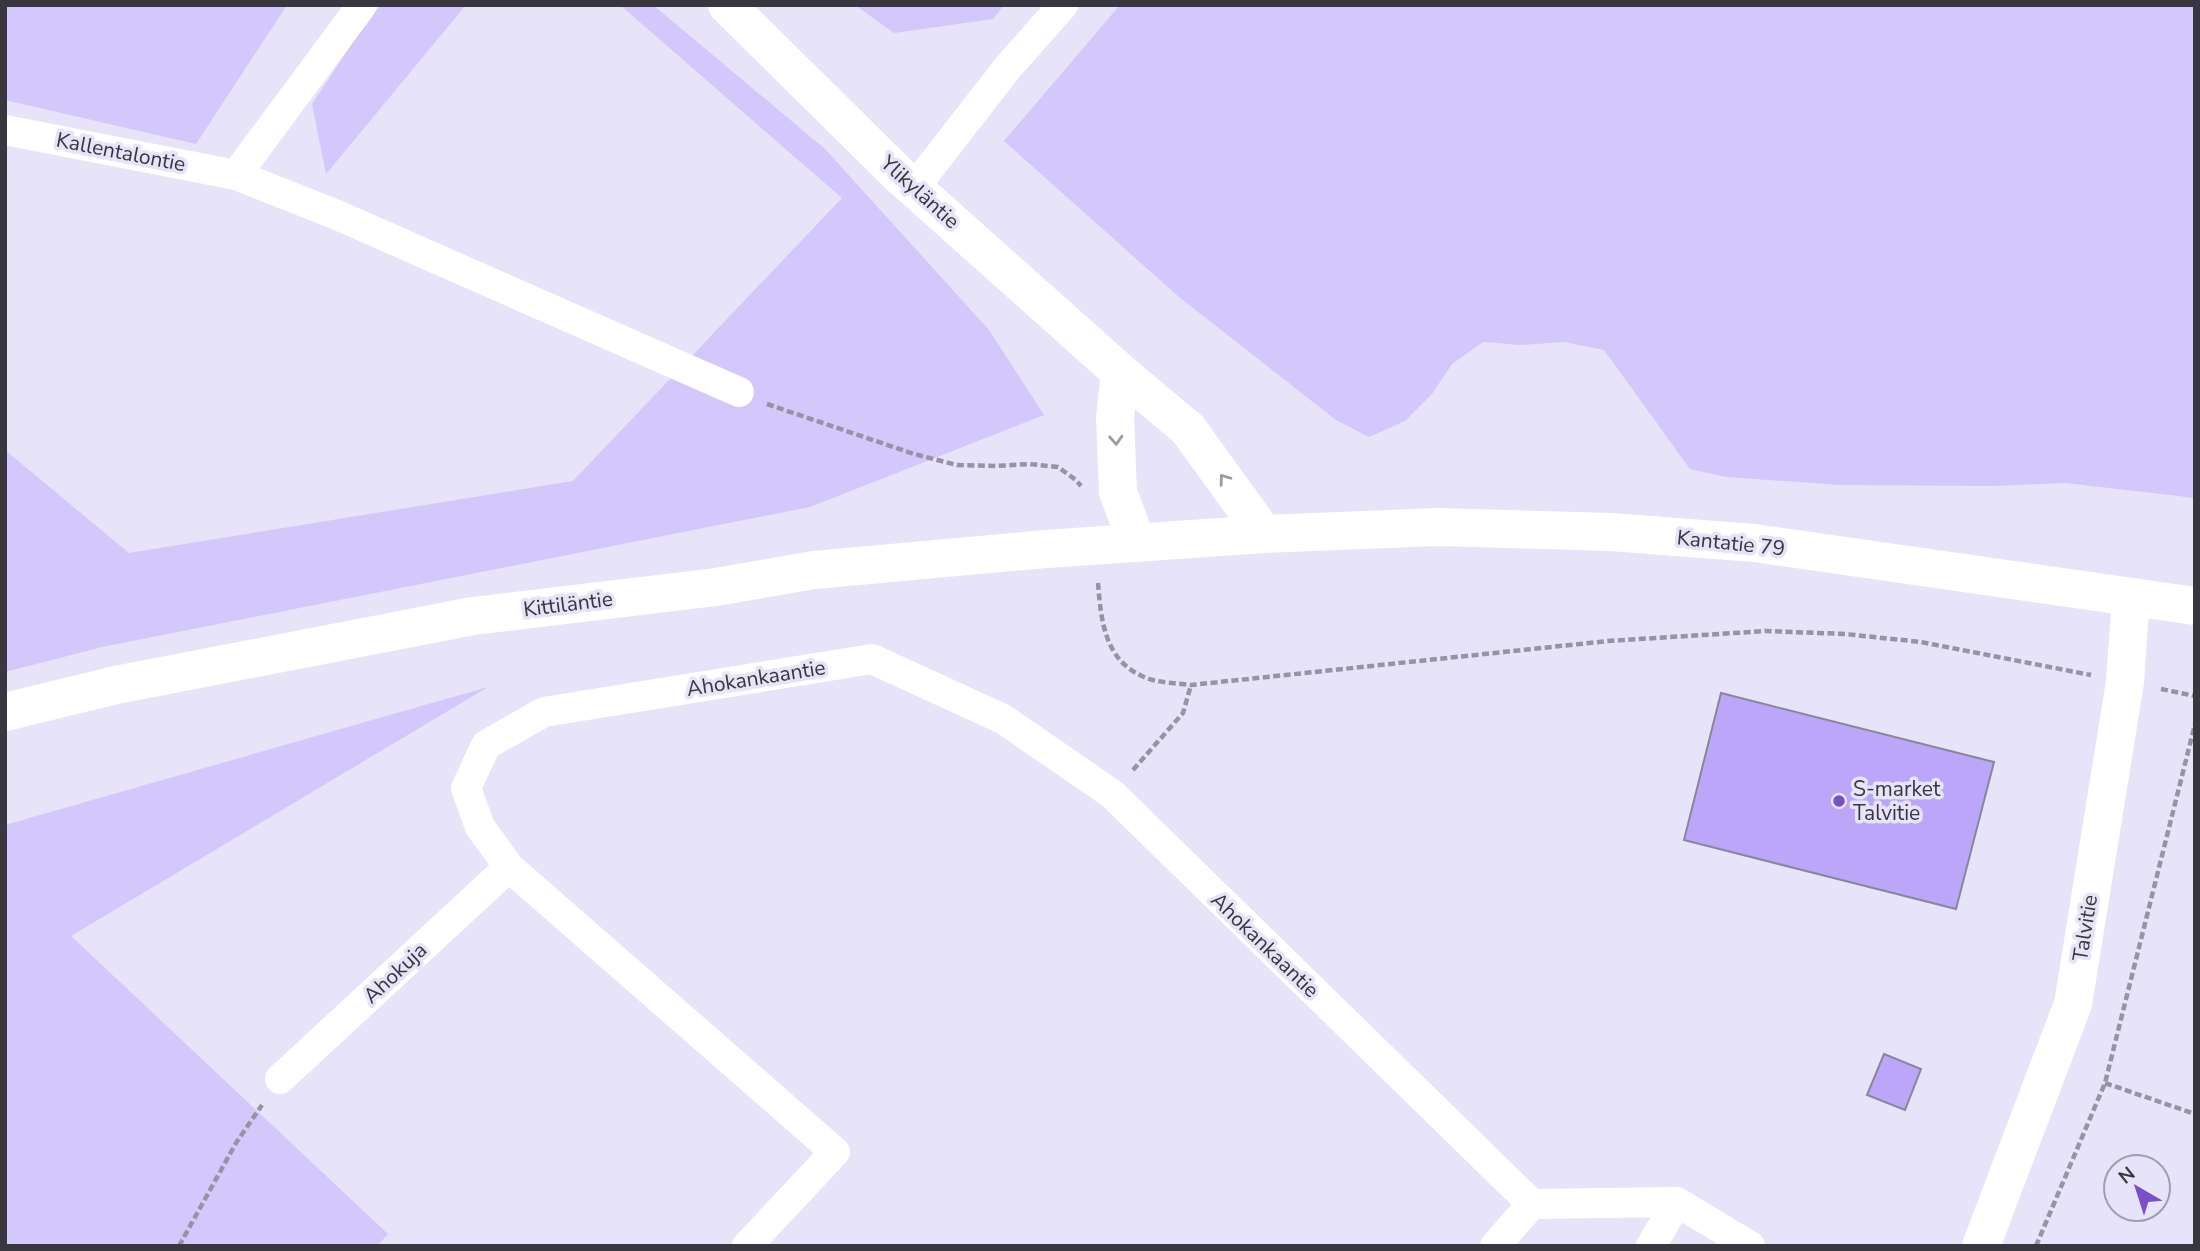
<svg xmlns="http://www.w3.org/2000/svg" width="2200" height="1251" font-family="'Nunito Sans',sans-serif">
  <rect width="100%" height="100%" fill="#e7e3f8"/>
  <path fill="#d3c7fb" d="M 5,5 L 287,5 L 196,144 L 5,100 Z
    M 382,5 L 466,5 L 326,174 L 312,104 L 371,15 Z
    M 620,5 L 653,5 L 825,149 L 989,330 L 1044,415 L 810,507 L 102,647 L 5,672 L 5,450 L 129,553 L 573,481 L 842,198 Z
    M 855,5 L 1004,5 L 993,19 L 894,33 Z
    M 1120,5 L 2195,5 L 2195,498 L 2066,483 L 1992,486 L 1841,485 L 1726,477 L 1690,469 L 1604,350 L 1564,342 L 1520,345 L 1483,342 L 1452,364 L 1432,394 L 1405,421 L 1369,437 L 1336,420 L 1179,297 L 1004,141 Z
    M 488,687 L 71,936 L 388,1234 L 377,1246 L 5,1246 L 5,825 Z"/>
  <path fill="#bba6fa" stroke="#8a8699" stroke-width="2" d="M 1721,693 L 1994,762 L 1956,909 L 1684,840 Z
    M 1884,1054 L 1921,1069 L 1905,1110 L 1867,1095 Z"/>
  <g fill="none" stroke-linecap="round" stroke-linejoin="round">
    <path stroke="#9693a3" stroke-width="4.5" stroke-dasharray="7 3.5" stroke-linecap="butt" d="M 767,404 L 914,454 L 957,465 L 996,466 L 1029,464 L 1058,467 L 1076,480 L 1081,486
      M 1098,583 C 1101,619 1104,659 1142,676 C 1156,683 1176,683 1191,685 L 1608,641 L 1766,631 L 1845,634 L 1921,642 L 2091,675
      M 2161,689 L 2195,696
      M 1133,770 L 1183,713 L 1191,685
      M 2105,1083 L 2195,1114
      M 179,1246 L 236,1143 L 262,1105
      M 2036,1246 L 2105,1083 L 2195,724"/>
    <path stroke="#fff" stroke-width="30" d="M 5,130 L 236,175 L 337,215 L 739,392
      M 236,175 L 362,5
      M 914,188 L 1009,66 L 1063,5
      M 280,1079 L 509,867
      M 1532,1204 L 1677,1202 L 1750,1246
      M 747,1246 L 835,1152 L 509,867 L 480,827 L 466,788 L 486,745 L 544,712 L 872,659 L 1003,719 L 1112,794 L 1532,1204
      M 1495,1246 L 1532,1204
      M 1651,1246 L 1677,1202"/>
    <path stroke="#fff" stroke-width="38" d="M 727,5 L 897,173 L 1120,372 L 1188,429 L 1264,534
      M 1120,372 L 1115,417 L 1118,492 L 1137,543
      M 1981,1246 L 2073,1004 L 2125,682 L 2131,597"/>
    <path stroke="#fff" stroke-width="38" d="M 5,712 L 116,685 L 473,616 L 716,587 L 814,570 L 1046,549 L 1264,534 L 1438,527 L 1611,532 L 1754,543 L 2195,606"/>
  </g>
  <defs><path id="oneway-chevron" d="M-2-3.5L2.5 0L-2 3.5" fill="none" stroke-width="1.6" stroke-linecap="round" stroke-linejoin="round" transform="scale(1.75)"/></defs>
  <g stroke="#9c9a9f">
    <use href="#oneway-chevron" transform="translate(1116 440) rotate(87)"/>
    <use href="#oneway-chevron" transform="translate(1224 479) rotate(-126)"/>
  </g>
  <circle fill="#7850c9" stroke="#e7e3f8" stroke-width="2.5" cx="1839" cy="801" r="7"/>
  <g text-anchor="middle" stroke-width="7" stroke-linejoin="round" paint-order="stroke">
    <g font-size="21" fill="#38363f" stroke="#e7e3f8">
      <text transform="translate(121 152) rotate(11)" y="7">Kallentalontie</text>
      <text transform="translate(920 192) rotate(42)" y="7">Ylikyläntie</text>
      <text transform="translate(1731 543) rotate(6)" y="7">Kantatie 79</text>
      <text transform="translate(568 604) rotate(-7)" y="7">Kittiläntie</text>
      <text transform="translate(756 678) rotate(-9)" y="7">Ahokankaantie</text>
      <text transform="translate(2085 928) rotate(-81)" y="7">Talvitie</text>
      <text transform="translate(1265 945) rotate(44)" y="7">Ahokankaantie</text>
      <text transform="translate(395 973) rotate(-43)" y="7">Ahokuja</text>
    </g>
    <g font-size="21" fill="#38363f" stroke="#e7e3f8" text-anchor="start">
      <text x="1853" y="796">S-market<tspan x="1853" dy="24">Talvitie</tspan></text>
    </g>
  </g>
  <rect width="2200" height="1251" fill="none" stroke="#38363f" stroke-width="14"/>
  <g transform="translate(2137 1188) rotate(321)"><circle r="33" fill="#e7e3f8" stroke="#a19eae" stroke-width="2"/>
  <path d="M0-5L12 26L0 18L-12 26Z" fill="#7850c9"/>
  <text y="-10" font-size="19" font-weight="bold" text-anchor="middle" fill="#38363f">N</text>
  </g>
</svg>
